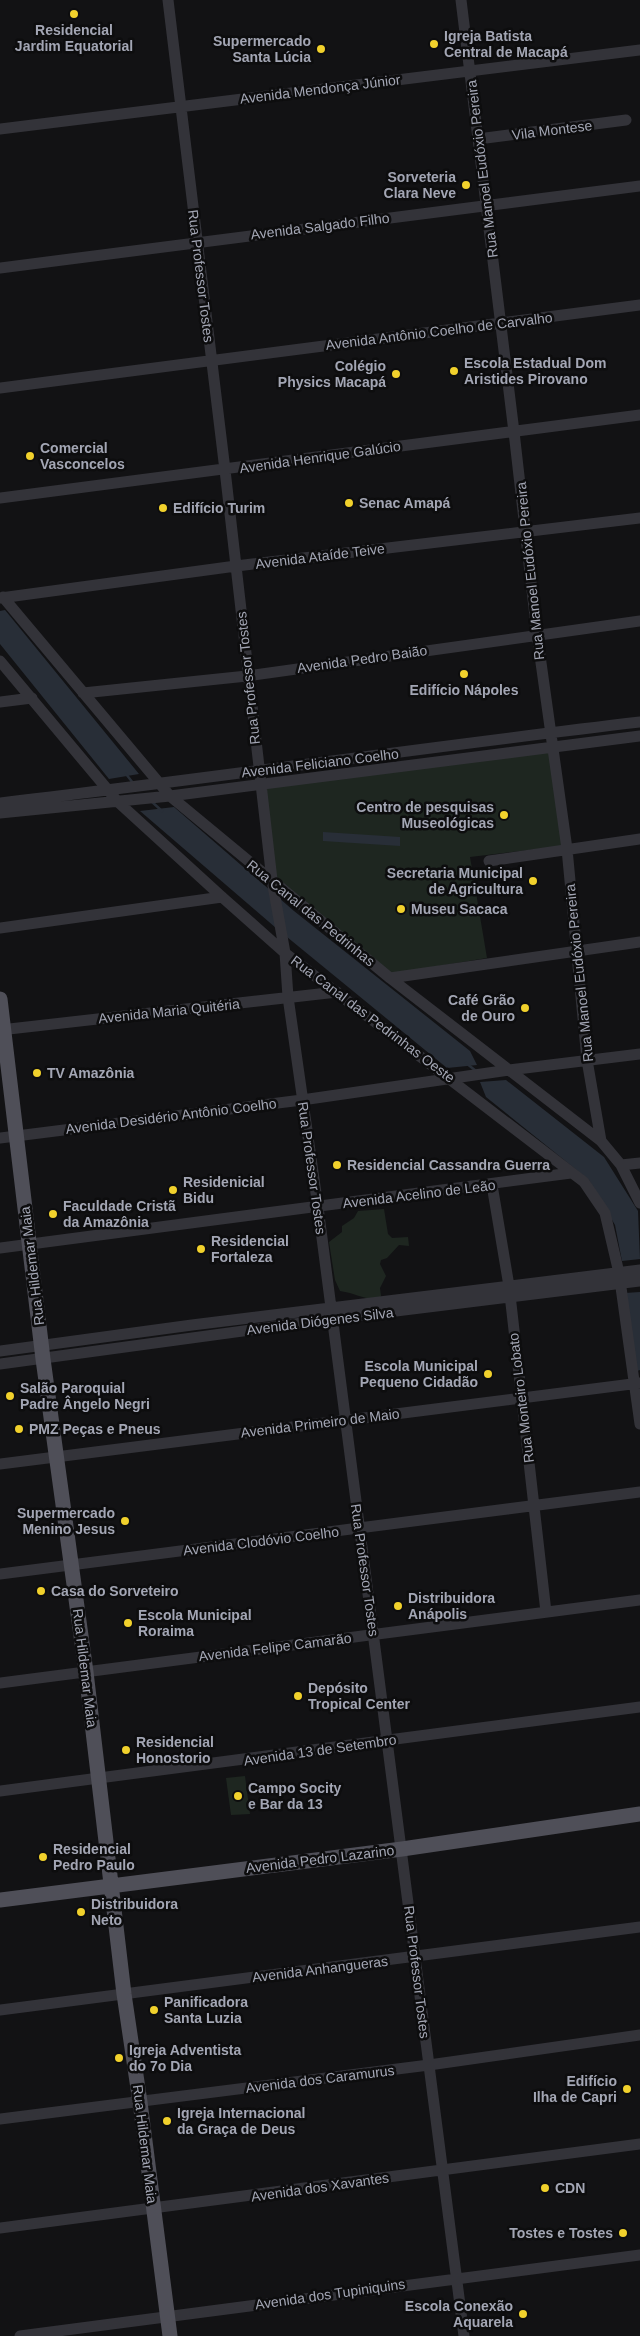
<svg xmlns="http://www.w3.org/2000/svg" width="640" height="2336" font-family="Arial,sans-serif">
  <rect width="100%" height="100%" fill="#121214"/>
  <path fill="#1e2620" d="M 549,748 L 563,846 L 470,857 L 487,958 L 390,974 L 275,878 L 262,786 Z
    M 384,1209 L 388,1234 L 392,1238 L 408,1237 L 409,1246 L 399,1245 L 387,1258 L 381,1260 L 380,1264 L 386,1276 L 380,1288 L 381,1296 L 378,1300 C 364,1299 354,1293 340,1291 L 335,1280 L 329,1242 L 342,1232 L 342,1226 L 354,1218 L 358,1211 Z
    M 245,1776 L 250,1814 L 231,1815 L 226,1778 Z"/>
  <path fill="#282e37" d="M 5,610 L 139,774 L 109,779 L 0,644 L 0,611 Z
    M 174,807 L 294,911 L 470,1051 L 477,1065 L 447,1068 L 276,928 L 140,811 Z
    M 323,832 L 400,837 L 400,846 L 323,841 Z
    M 506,1080 L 604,1157 L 638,1211 L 640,1259 L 622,1261 L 615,1225 L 589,1180 L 486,1097 L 480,1082 Z
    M 640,1292 L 640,1370 L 637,1371 L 625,1293 Z"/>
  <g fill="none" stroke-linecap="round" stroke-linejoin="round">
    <path stroke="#282e37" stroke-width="2.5" d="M 126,774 L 133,783
      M 151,801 L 162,811
      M 466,1063 L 476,1071"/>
    <path stroke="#333339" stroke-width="11" d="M 168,0 L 225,470 L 272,880 L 285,953 L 288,997 L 318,1207 L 464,2336
      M 461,0 L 514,432 L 537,634 L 567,849 L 587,1060 L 601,1141
      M 0,129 L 640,50
      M 478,139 L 626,120
      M 0,268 L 640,186
      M 0,388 L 640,305
      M 0,498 L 640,415
      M 3,597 L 170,796 L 390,978 L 601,1141 L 621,1165 L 640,1203
      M 0,598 L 236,566 L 640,518
      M 0,661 L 118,802 L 222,897 L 285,953 L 584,1182 L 605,1213 L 619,1273 L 640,1424
      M 83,693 L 247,676 L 640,621
      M 0,702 L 32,698
      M 0,803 C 214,778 426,747 640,722
      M 0,813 L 170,796 L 640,736
      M 489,861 L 640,839
      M 0,928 L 222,897
      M 390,978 L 640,942
      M 0,1030 L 337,992
      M 0,1138 L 302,1100 L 509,1070 L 640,1054
      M 621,1165 L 640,1163
      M 492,1185 L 509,1286 L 546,1612
      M 0,1248 L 571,1173
      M 0,1351 L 192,1325 L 640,1270
      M 0,1364 L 331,1319 L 640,1281
      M 0,1464 L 640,1383
      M 0,1574 L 640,1492
      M 0,1683 L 640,1600
      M 0,1791 L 640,1707
      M 0,2010 L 640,1927
      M 0,2119 L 429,2065 L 640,2035
      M 0,2228 L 640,2144
      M 20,2336 L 640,2255"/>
    <path stroke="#4f4f58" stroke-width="15" d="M 0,999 L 43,1359 L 86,1672 L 124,1994 L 140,2102 L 170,2336
      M 0,1900 L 402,1849 L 640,1814"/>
  </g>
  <g fill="#f1d12c" stroke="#0d0d0e" stroke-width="2">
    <circle cx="74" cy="14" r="5"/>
    <circle cx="434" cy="44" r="5"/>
    <circle cx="321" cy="49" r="5"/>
    <circle cx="466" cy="185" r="5"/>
    <circle cx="454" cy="371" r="5"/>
    <circle cx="396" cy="374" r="5"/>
    <circle cx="30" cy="456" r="5"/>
    <circle cx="349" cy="503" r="5"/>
    <circle cx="163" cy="508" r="5"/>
    <circle cx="464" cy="674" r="5"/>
    <circle cx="504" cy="815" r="5"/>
    <circle cx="533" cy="881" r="5"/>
    <circle cx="401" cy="909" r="5"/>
    <circle cx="525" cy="1008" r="5"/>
    <circle cx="37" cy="1073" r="5"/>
    <circle cx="337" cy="1165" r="5"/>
    <circle cx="173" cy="1190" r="5"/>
    <circle cx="53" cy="1214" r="5"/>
    <circle cx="201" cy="1249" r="5"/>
    <circle cx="488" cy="1374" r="5"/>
    <circle cx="10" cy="1396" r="5"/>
    <circle cx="19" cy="1429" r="5"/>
    <circle cx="125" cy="1521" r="5"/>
    <circle cx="41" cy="1591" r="5"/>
    <circle cx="398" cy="1606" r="5"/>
    <circle cx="128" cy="1623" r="5"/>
    <circle cx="298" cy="1696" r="5"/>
    <circle cx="126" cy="1750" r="5"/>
    <circle cx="238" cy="1796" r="5"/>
    <circle cx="43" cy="1857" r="5"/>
    <circle cx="81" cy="1912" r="5"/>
    <circle cx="154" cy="2010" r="5"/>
    <circle cx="119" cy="2058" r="5"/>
    <circle cx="627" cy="2089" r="5"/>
    <circle cx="167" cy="2121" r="5"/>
    <circle cx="545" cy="2188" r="5"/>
    <circle cx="623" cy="2233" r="5"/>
    <circle cx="523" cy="2314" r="5"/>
  </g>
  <g text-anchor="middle" stroke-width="5" stroke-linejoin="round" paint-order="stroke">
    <g font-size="14" font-weight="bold" fill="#a3a6b4" stroke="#0d0d0e" text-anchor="start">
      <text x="74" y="35" text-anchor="middle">Residencial<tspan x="74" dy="16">Jardim Equatorial</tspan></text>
      <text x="444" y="41">Igreja Batista<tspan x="444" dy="16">Central de Macapá</tspan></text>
      <text x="311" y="46" text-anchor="end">Supermercado<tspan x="311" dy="16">Santa Lúcia</tspan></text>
      <text x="456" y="182" text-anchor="end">Sorveteria<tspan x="456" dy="16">Clara Neve</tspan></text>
      <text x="464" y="368">Escola Estadual Dom<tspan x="464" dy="16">Aristides Pirovano</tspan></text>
      <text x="386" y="371" text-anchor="end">Colégio<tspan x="386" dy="16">Physics Macapá</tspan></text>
      <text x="40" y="453">Comercial<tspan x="40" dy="16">Vasconcelos</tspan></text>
      <text x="359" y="508">Senac Amapá</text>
      <text x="173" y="513">Edifício Turim</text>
      <text x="464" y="695" text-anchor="middle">Edifício Nápoles</text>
      <text x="494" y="812" text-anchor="end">Centro de pesquisas<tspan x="494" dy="16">Museológicas</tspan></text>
      <text x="523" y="878" text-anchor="end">Secretaria Municipal<tspan x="523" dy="16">de Agricultura</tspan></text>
      <text x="411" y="914">Museu Sacaca</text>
      <text x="515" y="1005" text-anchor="end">Café Grão<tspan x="515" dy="16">de Ouro</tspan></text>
      <text x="47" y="1078">TV Amazônia</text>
      <text x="347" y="1170">Residencial Cassandra Guerra</text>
      <text x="183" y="1187">Residenicial<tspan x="183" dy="16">Bidu</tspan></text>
      <text x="63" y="1211">Faculdade Cristã<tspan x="63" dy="16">da Amazônia</tspan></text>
      <text x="211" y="1246">Residencial<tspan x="211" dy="16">Fortaleza</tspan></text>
      <text x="478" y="1371" text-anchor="end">Escola Municipal<tspan x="478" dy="16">Pequeno Cidadão</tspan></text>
      <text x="20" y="1393">Salão Paroquial<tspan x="20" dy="16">Padre Ângelo Negri</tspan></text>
      <text x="29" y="1434">PMZ Peças e Pneus</text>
      <text x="115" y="1518" text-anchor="end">Supermercado<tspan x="115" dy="16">Menino Jesus</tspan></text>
      <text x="51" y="1596">Casa do Sorveteiro</text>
      <text x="408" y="1603">Distribuidora<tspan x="408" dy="16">Anápolis</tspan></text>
      <text x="138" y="1620">Escola Municipal<tspan x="138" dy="16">Roraima</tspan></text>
      <text x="308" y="1693">Depósito<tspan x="308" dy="16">Tropical Center</tspan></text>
      <text x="136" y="1747">Residencial<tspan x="136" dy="16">Honostorio</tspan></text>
      <text x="248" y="1793">Campo Socity<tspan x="248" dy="16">e Bar da 13</tspan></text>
      <text x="53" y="1854">Residencial<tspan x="53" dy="16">Pedro Paulo</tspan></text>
      <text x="91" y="1909">Distribuidora<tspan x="91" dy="16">Neto</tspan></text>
      <text x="164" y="2007">Panificadora<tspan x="164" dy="16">Santa Luzia</tspan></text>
      <text x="129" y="2055">Igreja Adventista<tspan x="129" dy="16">do 7o Dia</tspan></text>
      <text x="617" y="2086" text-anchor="end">Edifício<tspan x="617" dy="16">Ilha de Capri</tspan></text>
      <text x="177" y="2118">Igreja Internacional<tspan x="177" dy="16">da Graça de Deus</tspan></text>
      <text x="555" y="2193">CDN</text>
      <text x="613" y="2238" text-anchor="end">Tostes e Tostes</text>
      <text x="513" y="2311" text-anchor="end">Escola Conexão<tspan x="513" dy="16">Aquarela</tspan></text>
    </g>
    <g font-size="14" fill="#a3a6b4" stroke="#0d0d0e">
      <text transform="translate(320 89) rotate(-7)" y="5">Avenida Mendonça Júnior</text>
      <text transform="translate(552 130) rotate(-7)" y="5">Vila Montese</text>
      <text transform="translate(482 169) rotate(-97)" y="5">Rua Manoel Eudóxio Pereira</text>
      <text transform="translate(320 226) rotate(-7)" y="5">Avenida Salgado Filho</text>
      <text transform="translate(201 276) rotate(83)" y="5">Rua Professor Tostes</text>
      <text transform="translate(439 331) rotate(-7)" y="5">Avenida Antônio Coelho de Carvalho</text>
      <text transform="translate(320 457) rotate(-8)" y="5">Avenida Henrique Galúcio</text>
      <text transform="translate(320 556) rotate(-7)" y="5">Avenida Ataíde Teive</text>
      <text transform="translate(530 571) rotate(-96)" y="5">Rua Manoel Eudóxio Pereira</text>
      <text transform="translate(362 659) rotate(-8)" y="5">Avenida Pedro Baião</text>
      <text transform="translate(248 678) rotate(-96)" y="5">Rua Professor Tostes</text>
      <text transform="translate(320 763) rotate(-7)" y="5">Avenida Feliciano Coelho</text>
      <text transform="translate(311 913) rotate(39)" y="5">Rua Canal das Pedrinhas</text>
      <text transform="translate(579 973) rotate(-96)" y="5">Rua Manoel Eudóxio Pereira</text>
      <text transform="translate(169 1011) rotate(-6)" y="5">Avenida Maria Quitéria</text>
      <text transform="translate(373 1019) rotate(37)" y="5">Rua Canal das Pedrinhas Oeste</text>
      <text transform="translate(171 1116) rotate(-7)" y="5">Avenida Desidério Antônio Coelho</text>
      <text transform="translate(312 1168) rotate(82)" y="5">Rua Professor Tostes</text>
      <text transform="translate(419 1194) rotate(-7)" y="5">Avenida Acelino de Leão</text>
      <text transform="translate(32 1266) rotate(-97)" y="5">Rua Hildemar Maia</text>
      <text transform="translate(320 1321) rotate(-7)" y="5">Avenida Diógenes Silva</text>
      <text transform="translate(521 1398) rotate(-97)" y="5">Rua Monteiro Lobato</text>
      <text transform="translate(320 1423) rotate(-7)" y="5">Avenida Primeiro de Maio</text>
      <text transform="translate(261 1541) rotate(-7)" y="5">Avenida Clodóvio Coelho</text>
      <text transform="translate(365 1570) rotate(82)" y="5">Rua Professor Tostes</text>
      <text transform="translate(275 1647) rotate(-7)" y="5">Avenida Felipe Camarão</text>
      <text transform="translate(85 1668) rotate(83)" y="5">Rua Hildemar Maia</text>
      <text transform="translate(320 1750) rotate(-8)" y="5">Avenida 13 de Setembro</text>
      <text transform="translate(320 1859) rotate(-7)" y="5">Avenida Pedro Lazarino</text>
      <text transform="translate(320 1969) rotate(-7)" y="5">Avenida Anhangueras</text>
      <text transform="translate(417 1972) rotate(83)" y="5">Rua Professor Tostes</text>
      <text transform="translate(320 2079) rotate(-7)" y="5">Avenida dos Caramurus</text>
      <text transform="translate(145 2144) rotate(83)" y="5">Rua Hildemar Maia</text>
      <text transform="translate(320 2187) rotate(-8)" y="5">Avenida dos Xavantes</text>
      <text transform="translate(330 2294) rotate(-8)" y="5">Avenida dos Tupiniquins</text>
    </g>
  </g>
</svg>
